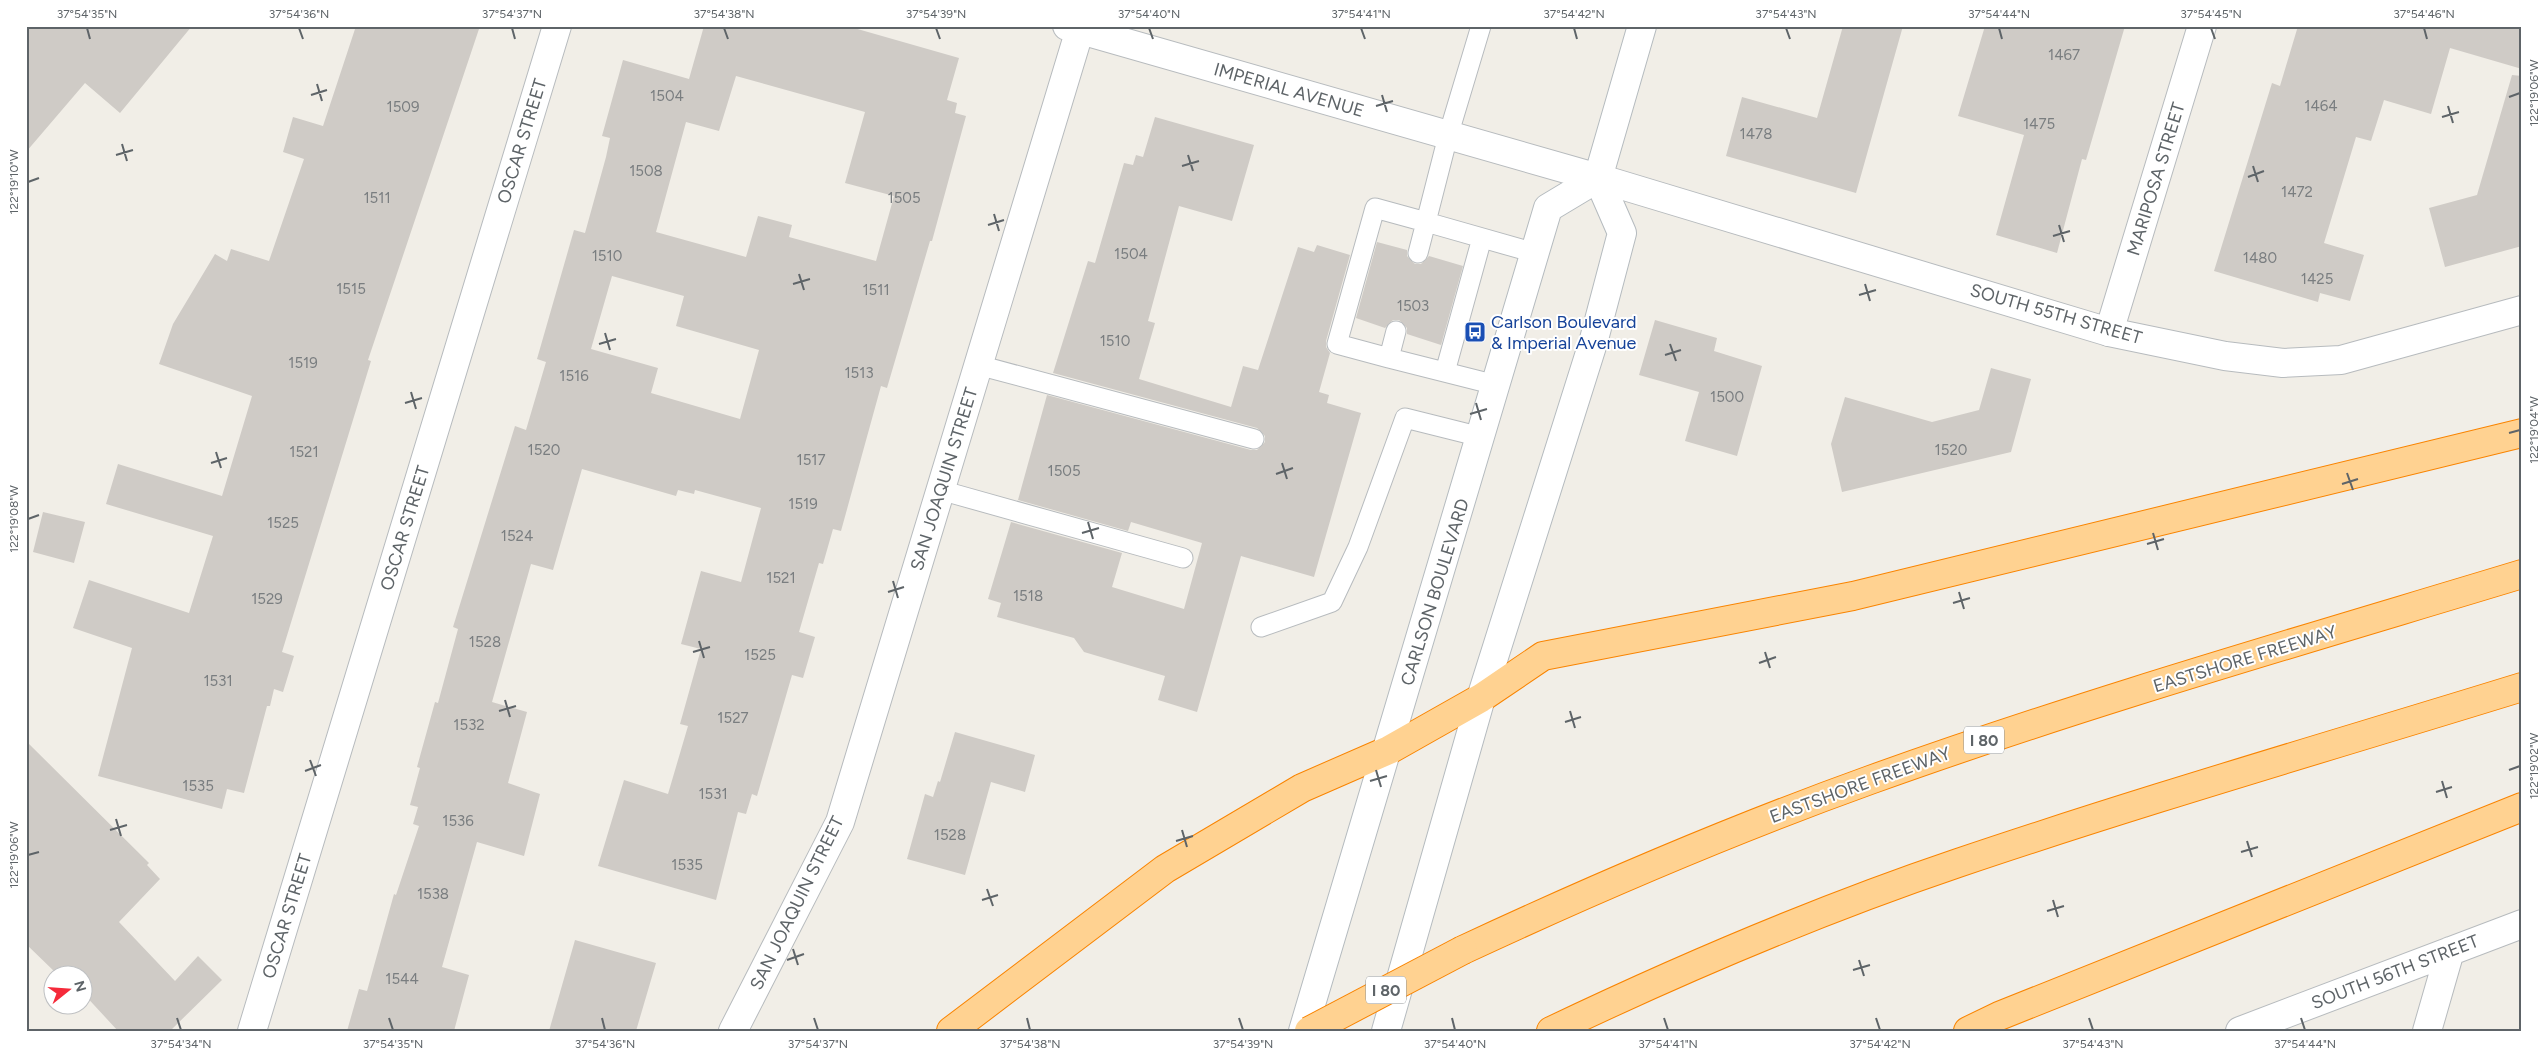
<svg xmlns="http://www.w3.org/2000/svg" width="2548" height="1057" font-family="Figtree,sans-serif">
  <rect width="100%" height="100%" fill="#f1eee7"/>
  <path fill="#cfcbc6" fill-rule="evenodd" d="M 26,26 L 192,26 L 120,113 L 85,83 L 26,152 Z
    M 356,26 L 480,26 L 368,360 L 371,361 L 282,652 L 294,656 L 283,692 L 274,689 L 270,706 L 267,706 L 244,793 L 227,789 L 222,809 L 98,776 L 132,648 L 73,628 L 89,580 L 189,613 L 213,536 L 106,504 L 118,464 L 222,496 L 252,396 L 159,364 L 173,324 L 215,254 L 227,261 L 231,249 L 269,261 L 304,159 L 283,152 L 293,117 L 323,126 Z
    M 704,26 L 847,26 L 959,58 L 947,100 L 957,103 L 955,113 L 966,116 L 932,241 L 930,241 L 887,388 L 881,386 L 841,531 L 833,529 L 823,564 L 819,563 L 799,632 L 815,637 L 803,678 L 792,675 L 757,796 L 752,794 L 746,814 L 738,812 L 716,900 L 598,866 L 624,780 L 668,794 L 688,726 L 680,724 L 701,649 L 681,644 L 701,571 L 741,582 L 761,508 L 695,490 L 694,494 L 678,490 L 676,496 L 582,469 L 553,570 L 531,564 L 492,702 L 527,712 L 508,783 L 540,794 L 524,856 L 477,842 L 442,967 L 469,975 L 454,1031 L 347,1031 L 359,989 L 367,991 L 394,894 L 396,895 L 419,826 L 413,824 L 418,807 L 410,805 L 420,768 L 417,767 L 435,702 L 438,703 L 458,629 L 453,627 L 515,426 L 526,430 L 546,362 L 537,359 L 574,230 L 585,233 L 606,157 L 610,138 L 602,136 L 623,60 L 689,79 ZM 736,76 L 865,112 L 845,183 L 894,196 L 876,261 L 789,237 L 792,225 L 758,216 L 746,257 L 656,232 L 686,122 L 719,131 ZM 612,276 L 684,296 L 676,326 L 759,350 L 740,419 L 651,393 L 658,368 L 591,349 Z
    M 1843,26 L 1903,26 L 1856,193 L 1726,156 L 1742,97 L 1817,118 Z
    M 1985,26 L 2125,26 L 2086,160 L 2082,159 L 2057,253 L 1996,235 L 2024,135 L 1958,116 Z
    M 2298,26 L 2522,26 L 2522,69 L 2450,48 L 2431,114 L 2384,100 L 2371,141 L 2356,137 L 2324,243 L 2364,255 L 2350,301 L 2320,293 L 2318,302 L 2214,271 L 2272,83 L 2280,86 Z
    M 2512,75 L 2522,76 L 2522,246 L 2445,267 L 2429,208 L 2477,195 Z
    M 1155,117 L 1254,145 L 1232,221 L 1179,206 L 1148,321 L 1155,323 L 1139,379 L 1231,407 L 1243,366 L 1258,370 L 1298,247 L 1314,252 L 1317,245 L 1350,255 L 1326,341 L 1326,347 L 1330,353 L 1319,392 L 1329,395 L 1327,403 L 1361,413 L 1314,577 L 1241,556 L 1197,712 L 1158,700 L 1165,676 L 1084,652 L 1074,638 L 997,617 L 1001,603 L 988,599 L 1011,522 L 1122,553 L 1112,587 L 1184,609 L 1202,543 L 1131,522 L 1128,531 L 1018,500 L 1047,395 L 1251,450 L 1257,450 L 1265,442 L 1265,436 L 1257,428 L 1053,373 L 1088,261 L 1095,263 L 1124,163 L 1133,165 L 1136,155 L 1143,157 Z
    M 1377,242 L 1407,250 L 1407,256 L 1415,264 L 1421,264 L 1429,256 L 1463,266 L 1441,345 L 1407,334 L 1407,328 L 1399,320 L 1393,320 L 1385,328 L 1356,318 Z
    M 1655,320 L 1717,338 L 1714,351 L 1762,366 L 1737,456 L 1685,441 L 1699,392 L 1639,375 Z
    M 1991,368 L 2031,379 L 2011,452 L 1842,492 L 1831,444 L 1845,397 L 1932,422 L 1979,410 Z
    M 43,512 L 85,522 L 74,563 L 33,552 Z
    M 955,732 L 1035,755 L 1025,792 L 991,782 L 965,875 L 907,859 L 925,794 L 933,797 L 938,781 L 940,782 Z
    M 26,741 L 149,863 L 147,865 L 160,879 L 119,922 L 175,981 L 198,956 L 222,980 L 170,1031 L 118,1031 L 82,992 L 82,974 L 57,974 L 26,944 Z
    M 575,940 L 656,963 L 636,1031 L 549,1031 Z"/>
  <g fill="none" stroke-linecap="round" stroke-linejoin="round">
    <g stroke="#b7bbbe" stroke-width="21">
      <path id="service" d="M 1418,253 L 1426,222 L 1535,253
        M 1396,331 L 1389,358 L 1496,385
        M 1389,358 L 1337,344 L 1375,208 L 1426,222 L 1448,136 L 1481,26
        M 978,365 L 1254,439
        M 1445,372 L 1482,238
        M 940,490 L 1183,558
        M 1261,627 L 1332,602 L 1358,547 L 1405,418 L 1481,437"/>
    </g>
    <g stroke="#b7bbbe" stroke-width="30">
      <path id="minor" d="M 1067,26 L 1598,178
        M 2109,332 L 2202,26
        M 252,1031 L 557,26
        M 733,1031 L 840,822 L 1081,26
        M 2240,1031 L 2522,924
        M 2427,1031 L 2450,951"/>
    </g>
    <g stroke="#b7bbbe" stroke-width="30">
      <path id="tertiary" d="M 1598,178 L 2109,332 L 2225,356 L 2283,363 L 2341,360 L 2522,310"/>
    </g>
    <g stroke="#b5bbbf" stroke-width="30">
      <path id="secondary" d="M 1303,1031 L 1548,208 L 1598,178
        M 1386,1031 L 1481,698 L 1593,343 L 1622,233 L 1598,178 L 1642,26"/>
    </g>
    <g stroke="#f98400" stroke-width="30">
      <path id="motorway" d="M 1463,950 C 1596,888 1731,830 1870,780 C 2084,703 2304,640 2522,574
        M 951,1031 L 1165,869 L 1302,788 L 1389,750 L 1481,698 L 1543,656 L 1853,596 L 2522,433
        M 1551,1031 C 1683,968 1819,910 1958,863 C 2144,800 2334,745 2522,687
        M 1968,1031 L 1999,1016 L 2522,807"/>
    </g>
    <use href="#service" stroke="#fff" stroke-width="19"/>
    <use href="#minor" stroke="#fff" stroke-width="28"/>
    <use href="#tertiary" stroke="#fff" stroke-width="28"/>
    <use href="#secondary" stroke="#fff" stroke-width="28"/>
    <use href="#motorway" stroke="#ffd291" stroke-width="28"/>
    <g stroke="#f98400" stroke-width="30" stroke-linecap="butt">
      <path id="motorway-bridge" d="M 1309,1031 L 1463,950"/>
    </g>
    <use href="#motorway-bridge" stroke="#ffd291" stroke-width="28"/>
  </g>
  <path fill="none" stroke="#5e6468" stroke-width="2" d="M 87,28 L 90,39M 299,28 L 303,39M 512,28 L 515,39M 724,28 L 728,39M 936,28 L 940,39M 1149,28 L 1153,39M 1361,28 L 1365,39M 1574,28 L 1577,39M 1786,28 L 1790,39M 1999,28 L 2002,39M 2211,28 L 2215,39M 2424,28 L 2427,39M 317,84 L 322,101M 311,95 L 327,90M 1382,95 L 1387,112M 2509,97 L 2520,93M 1376,106 L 1393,101M 2448,106 L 2453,123M 2442,117 L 2459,112M 122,144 L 127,161M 116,155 L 133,150M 1188,155 L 1193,171M 1182,166 L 1199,161M 2253,166 L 2258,182M 2248,177 L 2264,171M 28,182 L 39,178M 994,214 L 999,231M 988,225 L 1004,220M 2059,225 L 2064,242M 2053,236 L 2070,231M 799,274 L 804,290M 793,284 L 810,279M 1865,284 L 1870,301M 1859,295 L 1876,290M 605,333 L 610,350M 599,344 L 616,339M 1670,344 L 1676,361M 1665,355 L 1681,350M 411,392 L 416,409M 405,403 L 422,398M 1476,403 L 1481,420M 1470,414 L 1487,409M 2509,433 L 2520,430M 216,452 L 221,468M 211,463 L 227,458M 1282,463 L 1287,479M 2347,473 L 2353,490M 1276,474 L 1293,468M 2342,484 L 2358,479M 28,519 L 39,515M 1088,522 L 1093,539M 1082,533 L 1099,528M 2153,533 L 2158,550M 2147,544 L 2164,539M 893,581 L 898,598M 888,592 L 904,587M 1959,592 L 1964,609M 1953,603 L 1970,598M 699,641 L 704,658M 693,652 L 710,647M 1765,652 L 1770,668M 1759,663 L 1776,657M 505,700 L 510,717M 499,711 L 516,706M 1570,711 L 1575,728M 1565,722 L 1581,717M 310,760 L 316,776M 1376,770 L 1381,787M 2509,770 L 2520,766M 305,771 L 321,765M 1370,781 L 1387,776M 2442,781 L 2447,798M 2436,792 L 2452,787M 116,819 L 121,836M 110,830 L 127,825M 1182,830 L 1187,847M 1176,841 L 1193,836M 2247,841 L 2252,857M 2241,852 L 2258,847M 28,855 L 39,852M 987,889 L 993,906M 982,900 L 998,895M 2053,900 L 2058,917M 2047,911 L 2064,906M 793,949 L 798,965M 787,960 L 804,954M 1859,960 L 1864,976M 1853,970 L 1870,965M 177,1018 L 181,1030M 389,1018 L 393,1030M 602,1018 L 605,1030M 814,1018 L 818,1030M 1027,1018 L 1030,1030M 1239,1018 L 1243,1030M 1452,1018 L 1455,1030M 1664,1018 L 1668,1030M 1876,1018 L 1880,1030M 2089,1018 L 2093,1030M 2301,1018 L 2305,1030"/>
  <defs>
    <g id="bus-square" transform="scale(1.125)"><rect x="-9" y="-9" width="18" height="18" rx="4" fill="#1a4fb4" stroke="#fff"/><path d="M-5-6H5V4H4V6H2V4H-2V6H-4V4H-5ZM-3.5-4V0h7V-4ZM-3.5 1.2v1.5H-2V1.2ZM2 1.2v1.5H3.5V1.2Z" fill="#fff"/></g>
  </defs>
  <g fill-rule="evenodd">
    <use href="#bus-square" x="1475" y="332"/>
  </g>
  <g text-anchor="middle" stroke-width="4" stroke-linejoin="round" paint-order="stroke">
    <g font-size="15" fill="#7a7e80">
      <text x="2064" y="60">1467</text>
      <text x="667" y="101">1504</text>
      <text x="2321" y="111">1464</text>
      <text x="403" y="112">1509</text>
      <text x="2039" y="129">1475</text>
      <text x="1756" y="139">1478</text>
      <text x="646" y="176">1508</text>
      <text x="2297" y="197">1472</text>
      <text x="377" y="203">1511</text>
      <text x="904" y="203">1505</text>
      <text x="1131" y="259">1504</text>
      <text x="607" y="261">1510</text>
      <text x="2260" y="263">1480</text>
      <text x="2317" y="284">1425</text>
      <text x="351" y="294">1515</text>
      <text x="876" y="295">1511</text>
      <text x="1413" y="311">1503</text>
      <text x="1115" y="346">1510</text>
      <text x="303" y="368">1519</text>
      <text x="859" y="378">1513</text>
      <text x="574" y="381">1516</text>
      <text x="1727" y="402">1500</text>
      <text x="544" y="455">1520</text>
      <text x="1951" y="455">1520</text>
      <text x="304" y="457">1521</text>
      <text x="811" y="465">1517</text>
      <text x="1064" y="476">1505</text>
      <text x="803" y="509">1519</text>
      <text x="283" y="528">1525</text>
      <text x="517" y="541">1524</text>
      <text x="781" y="583">1521</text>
      <text x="1028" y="601">1518</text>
      <text x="267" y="604">1529</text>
      <text x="485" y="647">1528</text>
      <text x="760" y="660">1525</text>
      <text x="218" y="686">1531</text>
      <text x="733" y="723">1527</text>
      <text x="469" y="730">1532</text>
      <text x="198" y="791">1535</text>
      <text x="713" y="799">1531</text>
      <text x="458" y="826">1536</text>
      <text x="950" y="840">1528</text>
      <text x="687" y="870">1535</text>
      <text x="433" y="899">1538</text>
      <text x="402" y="984">1544</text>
    </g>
    <g fill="#fff" stroke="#8e9295" stroke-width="1">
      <rect x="1964" y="726.5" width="40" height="27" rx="4"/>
      <rect x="1366" y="976.5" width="40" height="27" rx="4"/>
    </g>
    <g font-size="16" font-weight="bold" fill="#5e6468">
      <text x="1984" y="746">I 80</text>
      <text x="1386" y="996">I 80</text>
    </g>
    <g font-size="18" fill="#5e6468" stroke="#fff">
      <text transform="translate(1289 90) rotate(16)" y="6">IMPERIAL AVENUE</text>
      <text transform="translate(522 141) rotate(-73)" y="6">OSCAR STREET</text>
      <text transform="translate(2156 179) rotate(-73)" y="6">MARIPOSA STREET</text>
      <text transform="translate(2056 314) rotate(16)" y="6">SOUTH 55TH STREET</text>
      <text transform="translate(944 479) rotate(-73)" y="6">SAN JOAQUIN STREET</text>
      <text transform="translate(405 528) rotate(-73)" y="6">OSCAR STREET</text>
      <text transform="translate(1435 592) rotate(-73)" y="6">CARLSON BOULEVARD</text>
      <text transform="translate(2245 659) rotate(-17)" y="6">EASTSHORE FREEWAY</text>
      <text transform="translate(1860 785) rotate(-20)" y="6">EASTSHORE FREEWAY</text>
      <text transform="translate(797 903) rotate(-64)" y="6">SAN JOAQUIN STREET</text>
      <text transform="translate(287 916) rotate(-73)" y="6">OSCAR STREET</text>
      <text transform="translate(2395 972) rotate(-21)" y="6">SOUTH 56TH STREET</text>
    </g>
    <g font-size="18" fill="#164399" stroke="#fff" text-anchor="start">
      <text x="1491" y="328">Carlson Boulevard<tspan x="1491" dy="21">&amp; Imperial Avenue</tspan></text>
    </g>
  </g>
  <rect width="2548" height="1057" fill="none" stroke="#ffffff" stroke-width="55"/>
  <g transform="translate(68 990) rotate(73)"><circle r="24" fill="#ffffff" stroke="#bfc1c3"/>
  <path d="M0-4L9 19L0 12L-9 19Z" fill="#f52a3a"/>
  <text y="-8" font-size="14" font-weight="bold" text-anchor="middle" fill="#5e6468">N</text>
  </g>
  <rect x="28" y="28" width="2492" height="1002" fill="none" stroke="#5e6468" stroke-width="2"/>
  <g font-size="12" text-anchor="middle" fill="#5e6468">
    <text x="87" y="18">37°54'35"N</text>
    <text x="299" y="18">37°54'36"N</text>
    <text x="512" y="18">37°54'37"N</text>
    <text x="724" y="18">37°54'38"N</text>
    <text x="936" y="18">37°54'39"N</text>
    <text x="1149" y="18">37°54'40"N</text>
    <text x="1361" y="18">37°54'41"N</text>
    <text x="1574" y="18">37°54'42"N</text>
    <text x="1786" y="18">37°54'43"N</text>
    <text x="1999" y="18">37°54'44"N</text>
    <text x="2211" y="18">37°54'45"N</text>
    <text x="2424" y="18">37°54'46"N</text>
    <text transform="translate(2534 93) rotate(-90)" y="4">122°19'06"W</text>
    <text transform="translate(14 182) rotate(-90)" y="4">122°19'10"W</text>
    <text transform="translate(2534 430) rotate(-90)" y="4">122°19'04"W</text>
    <text transform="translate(14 519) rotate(-90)" y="4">122°19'08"W</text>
    <text transform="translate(2534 766) rotate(-90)" y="4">122°19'02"W</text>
    <text transform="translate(14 855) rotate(-90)" y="4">122°19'06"W</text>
    <text x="181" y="1048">37°54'34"N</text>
    <text x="393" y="1048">37°54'35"N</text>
    <text x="605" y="1048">37°54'36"N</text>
    <text x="818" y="1048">37°54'37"N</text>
    <text x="1030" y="1048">37°54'38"N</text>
    <text x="1243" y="1048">37°54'39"N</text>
    <text x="1455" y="1048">37°54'40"N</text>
    <text x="1668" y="1048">37°54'41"N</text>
    <text x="1880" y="1048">37°54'42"N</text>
    <text x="2093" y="1048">37°54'43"N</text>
    <text x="2305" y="1048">37°54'44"N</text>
  </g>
</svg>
